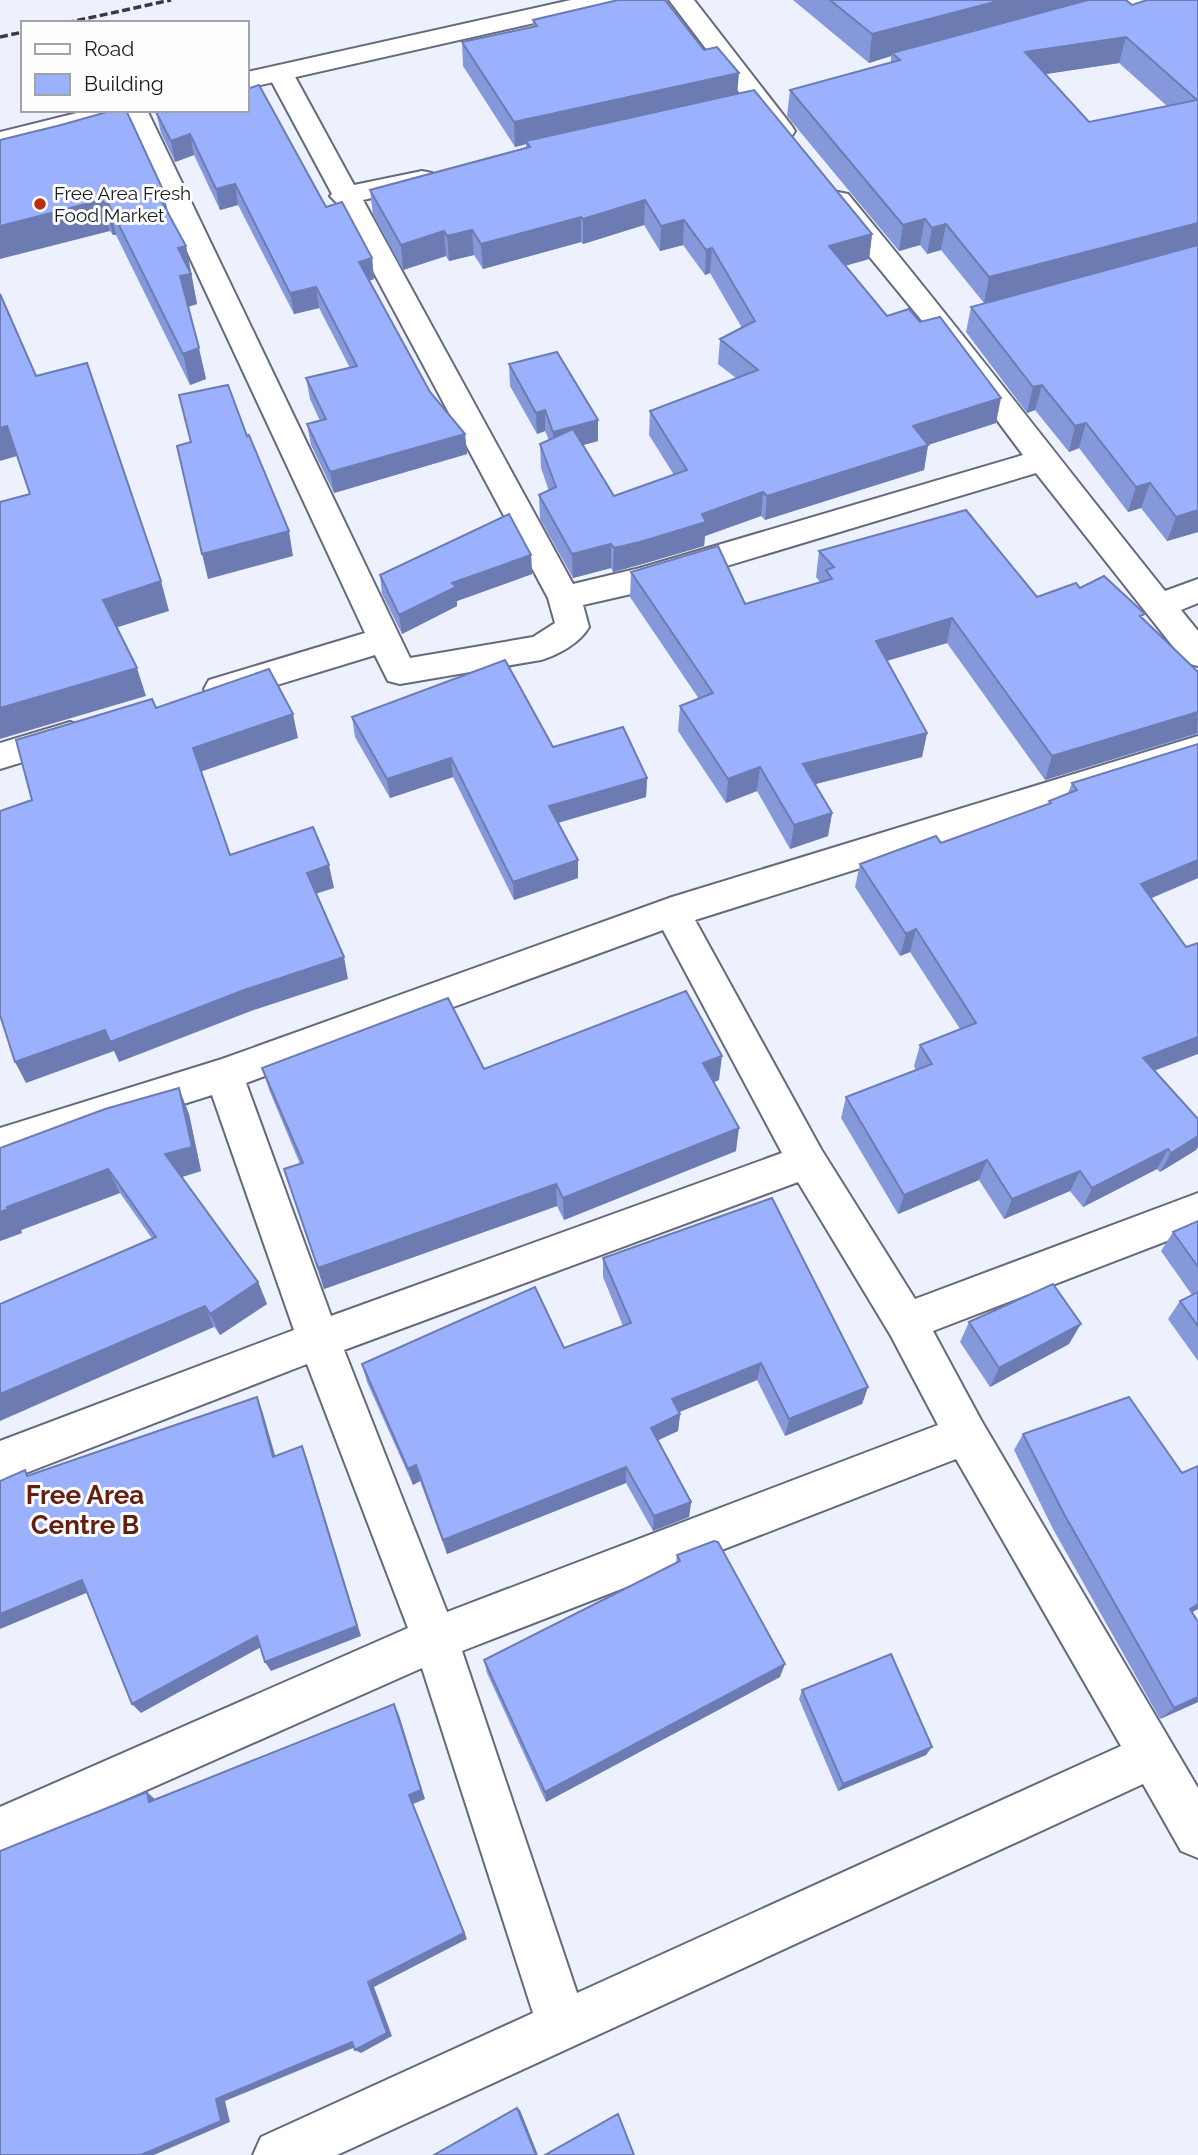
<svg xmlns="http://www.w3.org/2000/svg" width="1198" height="2155" font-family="Raleway,sans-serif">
  <rect width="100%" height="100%" fill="#edf1fd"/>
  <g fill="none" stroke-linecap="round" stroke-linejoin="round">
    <g stroke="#646a7b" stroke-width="4">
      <path id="minor" d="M 669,0 L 694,0 L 791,125 L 795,131 L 791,137 L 782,139 L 773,137 Z
        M 1112,0 L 1152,0 L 1149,5 L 1078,25 L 1069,22 L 1065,17 L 1069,12 Z
        M 280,65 L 289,68 L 293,73 L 354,185 L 422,171 L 432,173 L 436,179 L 432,185 L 363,200 L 573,584 L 640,568 L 1023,455 L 932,333 L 828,206 L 824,200 L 828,194 L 838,192 L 848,194 C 956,324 1059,459 1165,591 L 1198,579 L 1198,603 L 1181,610 L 1198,631 L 1198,666 L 1186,663 L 1036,473 L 640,592 L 583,605 L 589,627 C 580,643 558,655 541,660 L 400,684 L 388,681 L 375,655 L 221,702 L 209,698 L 204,689 L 209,680 L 365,633 L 121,110 L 147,110 L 410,658 L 533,637 L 555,623 L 548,598 L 336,202 L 330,196 L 332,194 L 267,73 L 271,68 Z
        M 70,722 L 82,726 L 87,735 L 82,744 L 0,769 L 0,743 Z
        M 1198,736 L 1198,762 L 695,920 L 821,1149 L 915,1299 L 1198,1193 L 1198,1229 L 933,1331 L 981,1420 L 1198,1788 L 1198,1858 L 1181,1851 L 1143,1784 L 337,2155 L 253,2155 L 261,2137 L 533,2013 L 422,1668 L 0,1855 L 0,1807 L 408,1628 L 307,1364 L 0,1483 L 0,1441 L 294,1330 L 212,1095 L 0,1162 L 0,1128 L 222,1059 L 672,897 ZM 663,930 L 782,1153 L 331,1316 L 246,1083 ZM 798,1182 L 891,1336 L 938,1425 L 447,1612 L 344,1350 ZM 956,1459 L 1121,1746 L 577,1993 L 462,1651 Z"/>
    </g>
    <g stroke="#646a7b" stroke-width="4">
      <path id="tertiary" d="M 571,0 L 617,0 L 614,5 L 605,7 L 247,88 L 247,72 Z
        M 89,110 L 135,110 L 131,116 L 0,148 L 0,132 Z"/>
    </g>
    <use href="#minor" fill="#fff" fill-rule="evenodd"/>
    <use href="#tertiary" fill="#fff" fill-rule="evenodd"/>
    <path stroke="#373a42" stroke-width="3.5" stroke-dasharray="8 3.5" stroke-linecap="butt" d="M 66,23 L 171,0
      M 0,37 L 23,32"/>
  </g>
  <path fill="#8598da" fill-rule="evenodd" d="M 793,0 L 1126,0 L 1132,5 L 1198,0 L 1198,532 L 1167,541 L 1141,508 L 1128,512 L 1079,448 L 1069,452 L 1035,410 L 1027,413 L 966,332 L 971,307 L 984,303 L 941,250 L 927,254 L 920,245 L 899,251 L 787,116 L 790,90 L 891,63 L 891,56 L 869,63 ZM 1119,63 L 1167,106 L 1089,122 L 1045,74 Z
    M 533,20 L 738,94 L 872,234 L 869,259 L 845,266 L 887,316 L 996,423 L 928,445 L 924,470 L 765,520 L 761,516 L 705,536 L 704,546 L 639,565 L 613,572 L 611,568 L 573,578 L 540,519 L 539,495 L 549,491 L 541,468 L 540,444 L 549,440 L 545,431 L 537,434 L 510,386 L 509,364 L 598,441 L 583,445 L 614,496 L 674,475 L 649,435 L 650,411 L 736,378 L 718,364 L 720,339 L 742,328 L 710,273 L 705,275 L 683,245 L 660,251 L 644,225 L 583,244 L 581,242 L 483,269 L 474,255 L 449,261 L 446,256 L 403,270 L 373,215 L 370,190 L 526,147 L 526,144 L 515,147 L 463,66 L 462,42 L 533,27 Z
    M 156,112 L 326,207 L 372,258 L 374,279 L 369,281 L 430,392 L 465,434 L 467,454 L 334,493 L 311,445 L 307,424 L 320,421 L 310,399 L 306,378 L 350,368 L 319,308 L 294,314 L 238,205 L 220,210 L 194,155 L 175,162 L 161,133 Z
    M 0,140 L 186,246 L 197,304 L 188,307 L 206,379 L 190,385 L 116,235 L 113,235 L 110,231 Z
    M 819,551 L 1037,597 L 1080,588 L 1143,620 L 1198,672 L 1198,734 L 1045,780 L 947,643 L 887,661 L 927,733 L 922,757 L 815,784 L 832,813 L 828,836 L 790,849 L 757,791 L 726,803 L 678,731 L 680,706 L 699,699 L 630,597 L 631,572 L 745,604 L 820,582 L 816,577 Z
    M 531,555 L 532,574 L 457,601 L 457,606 L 402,634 L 382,594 L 380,575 Z
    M 352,717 L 553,747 L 647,778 L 646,797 L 558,823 L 578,860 L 578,878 L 514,900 L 453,777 L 390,798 L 355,737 Z
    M 1072,783 L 1198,878 L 1152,898 L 1154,1071 L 1196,1150 L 1160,1172 L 1157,1169 L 1083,1207 L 1070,1191 L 1004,1219 L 979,1180 L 898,1214 L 841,1118 L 846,1097 L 916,1070 L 914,1066 L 920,1045 L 960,1029 L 910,952 L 900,956 L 855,887 L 860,864 L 941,843 L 1048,805 L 1049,801 L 1068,793 Z
    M 262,1068 L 484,1069 L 719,1080 L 714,1082 L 736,1151 L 564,1220 L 557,1206 L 324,1289 L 284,1169 L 300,1164 L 270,1092 Z
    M 189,1114 L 201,1171 L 182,1177 L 258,1282 L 267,1304 L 220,1335 L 120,1193 L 21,1230 L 22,1233 L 0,1241 Z
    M 1198,1221 L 1198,1361 L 1168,1319 L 1180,1301 L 1192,1295 L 1161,1251 L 1173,1232 Z
    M 603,1258 L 868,1387 L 862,1404 L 785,1436 L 757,1380 L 679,1412 L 680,1414 L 678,1431 L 658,1440 L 691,1502 L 689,1517 L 653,1531 L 626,1483 L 447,1554 L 420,1481 L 413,1485 L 367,1382 L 362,1364 L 564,1348 L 623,1326 L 603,1277 Z
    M 969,1322 L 1069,1344 L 990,1387 L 960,1342 Z
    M 1023,1434 L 1182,1473 L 1192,1613 L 1198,1622 L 1198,1702 L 1160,1719 L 1053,1529 L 1014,1450 Z
    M 677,1555 L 780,1677 L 546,1802 L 487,1673 L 484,1660 L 676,1563 Z
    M 802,1690 L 926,1755 L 838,1791 L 799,1699 Z"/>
  <path fill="#6c7cb2" d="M 1002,0 L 1093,0 L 892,53 L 891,56 L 869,63 L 872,34 Z
    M 1126,37 L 1119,63 L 1020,78 L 1025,52 Z
    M 739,73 L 737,97 L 526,141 L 526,144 L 515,147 L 514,122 Z
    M 190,134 L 194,155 L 175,162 L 171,141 Z
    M 235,184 L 238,205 L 220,210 L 216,189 Z
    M 163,190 L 170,221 L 156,191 Z
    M 102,200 L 110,231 L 0,259 L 0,226 Z
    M 645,200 L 644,225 L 583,244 L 583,219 Z
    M 108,203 L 116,235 L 113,235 L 105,204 Z
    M 581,217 L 581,242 L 483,269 L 481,244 Z
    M 925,219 L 920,245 L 899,251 L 903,225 Z
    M 684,220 L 683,245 L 660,251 L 661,226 Z
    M 1198,223 L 1198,246 L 984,303 L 989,277 Z
    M 946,224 L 941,250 L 927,254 L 932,228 Z
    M 472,230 L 474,255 L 449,261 L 447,236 Z
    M 444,231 L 446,256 L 403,270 L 401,245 Z
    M 872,234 L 869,259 L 826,271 L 829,246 Z
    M 186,246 L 197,304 L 187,307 L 180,276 L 178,248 Z
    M 712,248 L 710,273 L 705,275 L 706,250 Z
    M 372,258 L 374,279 L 362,283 L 359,262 Z
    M 316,287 L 319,308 L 294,314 L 290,293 Z
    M 199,348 L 206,379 L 190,385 L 183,354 Z
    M 1042,385 L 1035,410 L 1027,413 L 1033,387 Z
    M 1001,398 L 996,423 L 909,451 L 913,426 Z
    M 545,410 L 545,431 L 537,434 L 536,413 Z
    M 598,420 L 598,441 L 554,453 L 553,432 Z
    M 1086,423 L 1079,448 L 1069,452 L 1075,426 Z
    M 7,426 L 17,456 L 0,461 L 0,428 Z
    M 465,434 L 467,454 L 334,493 L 330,472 Z
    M 928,445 L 924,470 L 765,520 L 767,496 Z
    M 1150,483 L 1141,508 L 1128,512 L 1136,487 Z
    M 763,492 L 761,516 L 705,536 L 704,546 L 639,565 L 613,572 L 614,548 Z
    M 1198,510 L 1198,532 L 1167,541 L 1176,517 Z
    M 289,531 L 293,556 L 208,579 L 202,554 Z
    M 611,544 L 611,568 L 573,578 L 572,554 Z
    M 531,555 L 532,574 L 457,601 L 457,606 L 402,634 L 399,615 L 452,583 Z
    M 161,581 L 169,611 L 112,629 L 103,600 Z
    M 952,618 L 947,643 L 872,665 L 876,641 Z
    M 137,668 L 146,696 L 0,739 L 0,708 Z
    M 1198,712 L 1197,733 L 1045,780 L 1052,756 Z
    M 293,714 L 298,738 L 200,772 L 193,748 Z
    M 927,733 L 922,757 L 800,788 L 803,764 Z
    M 451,758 L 453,777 L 390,798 L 387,779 Z
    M 760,767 L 757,791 L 726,803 L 728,779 Z
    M 647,778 L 646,797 L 550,825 L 549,806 Z
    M 832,813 L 828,836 L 790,849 L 794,825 Z
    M 578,860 L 578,878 L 514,900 L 513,882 Z
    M 1198,860 L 1198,878 L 1132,906 L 1141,884 Z
    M 329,865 L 334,888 L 312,895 L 307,873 Z
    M 916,929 L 910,952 L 900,956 L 906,934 Z
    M 344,957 L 348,979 L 251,1011 L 119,1062 L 110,1042 L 244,990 Z
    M 105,1030 L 114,1051 L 26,1083 L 15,1062 Z
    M 1198,1037 L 1198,1054 L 1133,1079 L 1143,1058 Z
    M 722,1056 L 719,1080 L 701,1087 L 703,1063 Z
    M 179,1088 L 189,1114 L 201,1171 L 175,1179 L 165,1154 Z
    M 739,1128 L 736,1151 L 564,1220 L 563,1198 Z
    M 1198,1136 L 1198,1147 L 1196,1150 L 1160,1172 L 1171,1153 Z
    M 1168,1149 L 1157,1169 L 1083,1207 L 1092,1188 Z
    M 987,1160 L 979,1180 L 898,1214 L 904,1195 Z
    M 108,1169 L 120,1193 L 21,1230 L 22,1233 L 0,1241 L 0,1212 L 7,1207 Z
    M 1080,1171 L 1070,1191 L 1004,1219 L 1012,1199 Z
    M 556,1184 L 557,1206 L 324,1289 L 318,1268 Z
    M 258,1282 L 267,1304 L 220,1335 L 210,1314 Z
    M 205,1306 L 214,1327 L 0,1421 L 0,1394 Z
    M 1081,1324 L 1069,1344 L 990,1387 L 999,1368 Z
    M 761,1363 L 757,1380 L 670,1416 L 672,1399 Z
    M 868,1387 L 862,1404 L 785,1436 L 789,1419 Z
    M 257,1397 L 262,1410 L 279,1469 L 273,1457 Z
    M 680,1414 L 678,1431 L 650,1444 L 651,1428 Z
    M 302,1446 L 307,1459 L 361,1636 L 271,1671 L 265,1662 Z
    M 416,1465 L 420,1481 L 413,1485 L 408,1469 Z
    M 626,1467 L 626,1483 L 447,1554 L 443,1540 Z
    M 691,1502 L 689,1517 L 653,1531 L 654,1516 Z
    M 82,1580 L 91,1591 L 0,1629 L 0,1614 Z
    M 1198,1604 L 1198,1609 L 1177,1621 L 1190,1609 Z
    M 257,1636 L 263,1646 L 141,1713 L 132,1704 Z
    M 785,1664 L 780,1677 L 546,1802 L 545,1792 Z
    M 1198,1697 L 1198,1702 L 1160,1719 L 1174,1708 Z
    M 394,1704 L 399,1715 L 425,1799 L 413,1804 L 467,1939 L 374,1987 L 392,2036 L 361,2053 L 355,2050 L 409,1795 Z
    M 932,1747 L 926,1755 L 838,1791 L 843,1784 Z
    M 147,1792 L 157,1801 L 149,1802 Z
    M 352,2042 L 358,2046 L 225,2101 L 230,2122 L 154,2155 L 141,2155 L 216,2099 Z
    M 517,2108 L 520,2110 L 538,2155 L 536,2155 Z"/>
  <path fill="#9bb1fe" stroke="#6c7cb2" stroke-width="2" fill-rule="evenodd" d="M 618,0 L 665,0 L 704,50 L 717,47 L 739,73 L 514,122 L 462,42 L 537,26 L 533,20 Z
    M 830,0 L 1002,0 L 872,34 Z
    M 1088,0 L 1126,0 L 1132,5 L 1147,0 L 1198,0 L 1198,223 L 989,277 L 946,224 L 932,228 L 925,219 L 903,225 L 790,90 L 900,60 L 892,53 ZM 1126,37 L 1197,100 L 1089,122 L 1025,52 Z
    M 259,85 L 326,207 L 342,202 L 372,258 L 359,262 L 430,392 L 465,434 L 330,472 L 307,424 L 326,419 L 306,378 L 357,366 L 316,287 L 290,293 L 235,184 L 216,189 L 190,134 L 171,141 L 156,112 L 161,110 L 247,110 L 247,89 Z
    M 754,90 L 872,234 L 829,246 L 887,316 L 909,309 L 920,322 L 940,317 L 1001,398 L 913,426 L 928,445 L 767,496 L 763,492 L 702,514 L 706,522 L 640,542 L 614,548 L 611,544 L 572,554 L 539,495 L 556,487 L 540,444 L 573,429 L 614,496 L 687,470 L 650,411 L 758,370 L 720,339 L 755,321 L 712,248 L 706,250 L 684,220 L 661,226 L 645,200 L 583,219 L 581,217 L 481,244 L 472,230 L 447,236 L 444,231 L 401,245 L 370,190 L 530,147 L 526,141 Z
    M 114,110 L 126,110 L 163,190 L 156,191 L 186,246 L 178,248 L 191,274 L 180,276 L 199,348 L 183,354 L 108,203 L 105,204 L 102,200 L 0,226 L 0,140 L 61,125 Z
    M 1198,245 L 1198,510 L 1176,517 L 1150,483 L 1136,487 L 1086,423 L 1075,426 L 1042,385 L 1033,387 L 971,307 Z
    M 0,294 L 36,376 L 87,363 L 161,581 L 103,600 L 137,668 L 0,708 L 0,502 L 30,494 L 7,426 L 0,428 Z
    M 557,352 L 598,420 L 553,432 L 545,410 L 536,413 L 509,364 Z
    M 228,385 L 247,436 L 249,435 L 289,531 L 202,554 L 177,446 L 191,442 L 179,395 Z
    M 966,510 L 1037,597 L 1076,583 L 1080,588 L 1104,576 L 1145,614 L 1140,616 L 1198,672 L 1198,712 L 1052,756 L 952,618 L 876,641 L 927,733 L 803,764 L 832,813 L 794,825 L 760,767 L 728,779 L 680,706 L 713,693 L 631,572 L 718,546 L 745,604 L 832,579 L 826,570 L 834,567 L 819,551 Z
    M 509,514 L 531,555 L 452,583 L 456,587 L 399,615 L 380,575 Z
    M 505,660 L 553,747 L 623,727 L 647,778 L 549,806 L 578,860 L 513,882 L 451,758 L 387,779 L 352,717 Z
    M 269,669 L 293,714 L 193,748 L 230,855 L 313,827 L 329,865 L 307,873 L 344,957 L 244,990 L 110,1042 L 105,1030 L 15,1062 L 0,1015 L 0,811 L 32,800 L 16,740 L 152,699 L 156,708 Z
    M 1198,744 L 1198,860 L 1141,884 L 1186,947 L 1198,943 L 1198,1037 L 1143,1058 L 1198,1119 L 1198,1136 L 1171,1153 L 1168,1149 L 1092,1188 L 1080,1171 L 1012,1199 L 987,1160 L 904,1195 L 846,1097 L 932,1064 L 920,1045 L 976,1023 L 916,929 L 906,934 L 860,864 L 936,836 L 941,843 L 1051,803 L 1049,801 L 1077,790 L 1072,783 Z
    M 686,991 L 722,1056 L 703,1063 L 739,1128 L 563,1198 L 556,1184 L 318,1268 L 284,1169 L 303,1163 L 262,1068 L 448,998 L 484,1069 Z
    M 179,1088 L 192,1147 L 165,1154 L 258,1282 L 210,1314 L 205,1306 L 0,1394 L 0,1304 L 156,1237 L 108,1169 L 7,1207 L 8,1209 L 0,1212 L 0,1148 L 105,1109 Z
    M 772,1198 L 868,1387 L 789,1419 L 761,1363 L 672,1399 L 680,1414 L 651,1428 L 691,1502 L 654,1516 L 626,1467 L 443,1540 L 416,1465 L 408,1469 L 362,1364 L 535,1287 L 564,1348 L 631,1323 L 603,1258 Z
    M 1198,1221 L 1198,1267 L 1173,1232 Z
    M 1053,1284 L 1081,1324 L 999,1368 L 969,1322 Z
    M 1198,1292 L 1198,1326 L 1180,1301 Z
    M 257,1397 L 273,1457 L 302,1446 L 357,1626 L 265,1662 L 257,1636 L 132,1704 L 82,1580 L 0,1614 L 0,1481 L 25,1470 L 27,1476 Z
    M 1129,1397 L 1182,1473 L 1198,1466 L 1198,1604 L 1190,1609 L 1198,1622 L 1198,1697 L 1174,1708 L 1064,1514 L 1023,1434 Z
    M 714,1541 L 718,1542 L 785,1664 L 545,1792 L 484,1660 L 680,1561 L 677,1555 Z
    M 891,1654 L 932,1747 L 843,1784 L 802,1690 Z
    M 394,1704 L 421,1790 L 409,1795 L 464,1933 L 368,1982 L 387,2033 L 355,2050 L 352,2042 L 216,2099 L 221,2121 L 141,2155 L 0,2155 L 0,1851 L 147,1792 L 149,1802 Z
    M 517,2108 L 536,2155 L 434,2155 Z
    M 618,2114 L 634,2155 L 545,2155 Z"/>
  <circle fill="#b92f09" stroke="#fefefe" stroke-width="2.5" cx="40" cy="204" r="7"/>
  <g text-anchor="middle" stroke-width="6" stroke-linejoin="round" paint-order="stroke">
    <g font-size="19" fill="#181b22" stroke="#fefefe" text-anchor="start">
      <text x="54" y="200">Free Area Fresh<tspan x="54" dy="22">Food Market</tspan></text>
    </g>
    <g font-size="26" font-weight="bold" fill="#632011" stroke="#fefefe">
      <text x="85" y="1504">Free Area<tspan x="85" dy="30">Centre B</tspan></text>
    </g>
  </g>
  <rect x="21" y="21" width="228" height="91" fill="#fefefe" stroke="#a2a3a6" stroke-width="2"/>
  <rect x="35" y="44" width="35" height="10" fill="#ffffff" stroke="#a2a3a6" stroke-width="2"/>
  <text x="84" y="56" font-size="21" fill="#181b22">Road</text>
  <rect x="35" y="74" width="35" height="21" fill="#9bb1fe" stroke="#a2a3a6" stroke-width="2"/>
  <text x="84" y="91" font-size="21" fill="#181b22">Building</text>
</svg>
